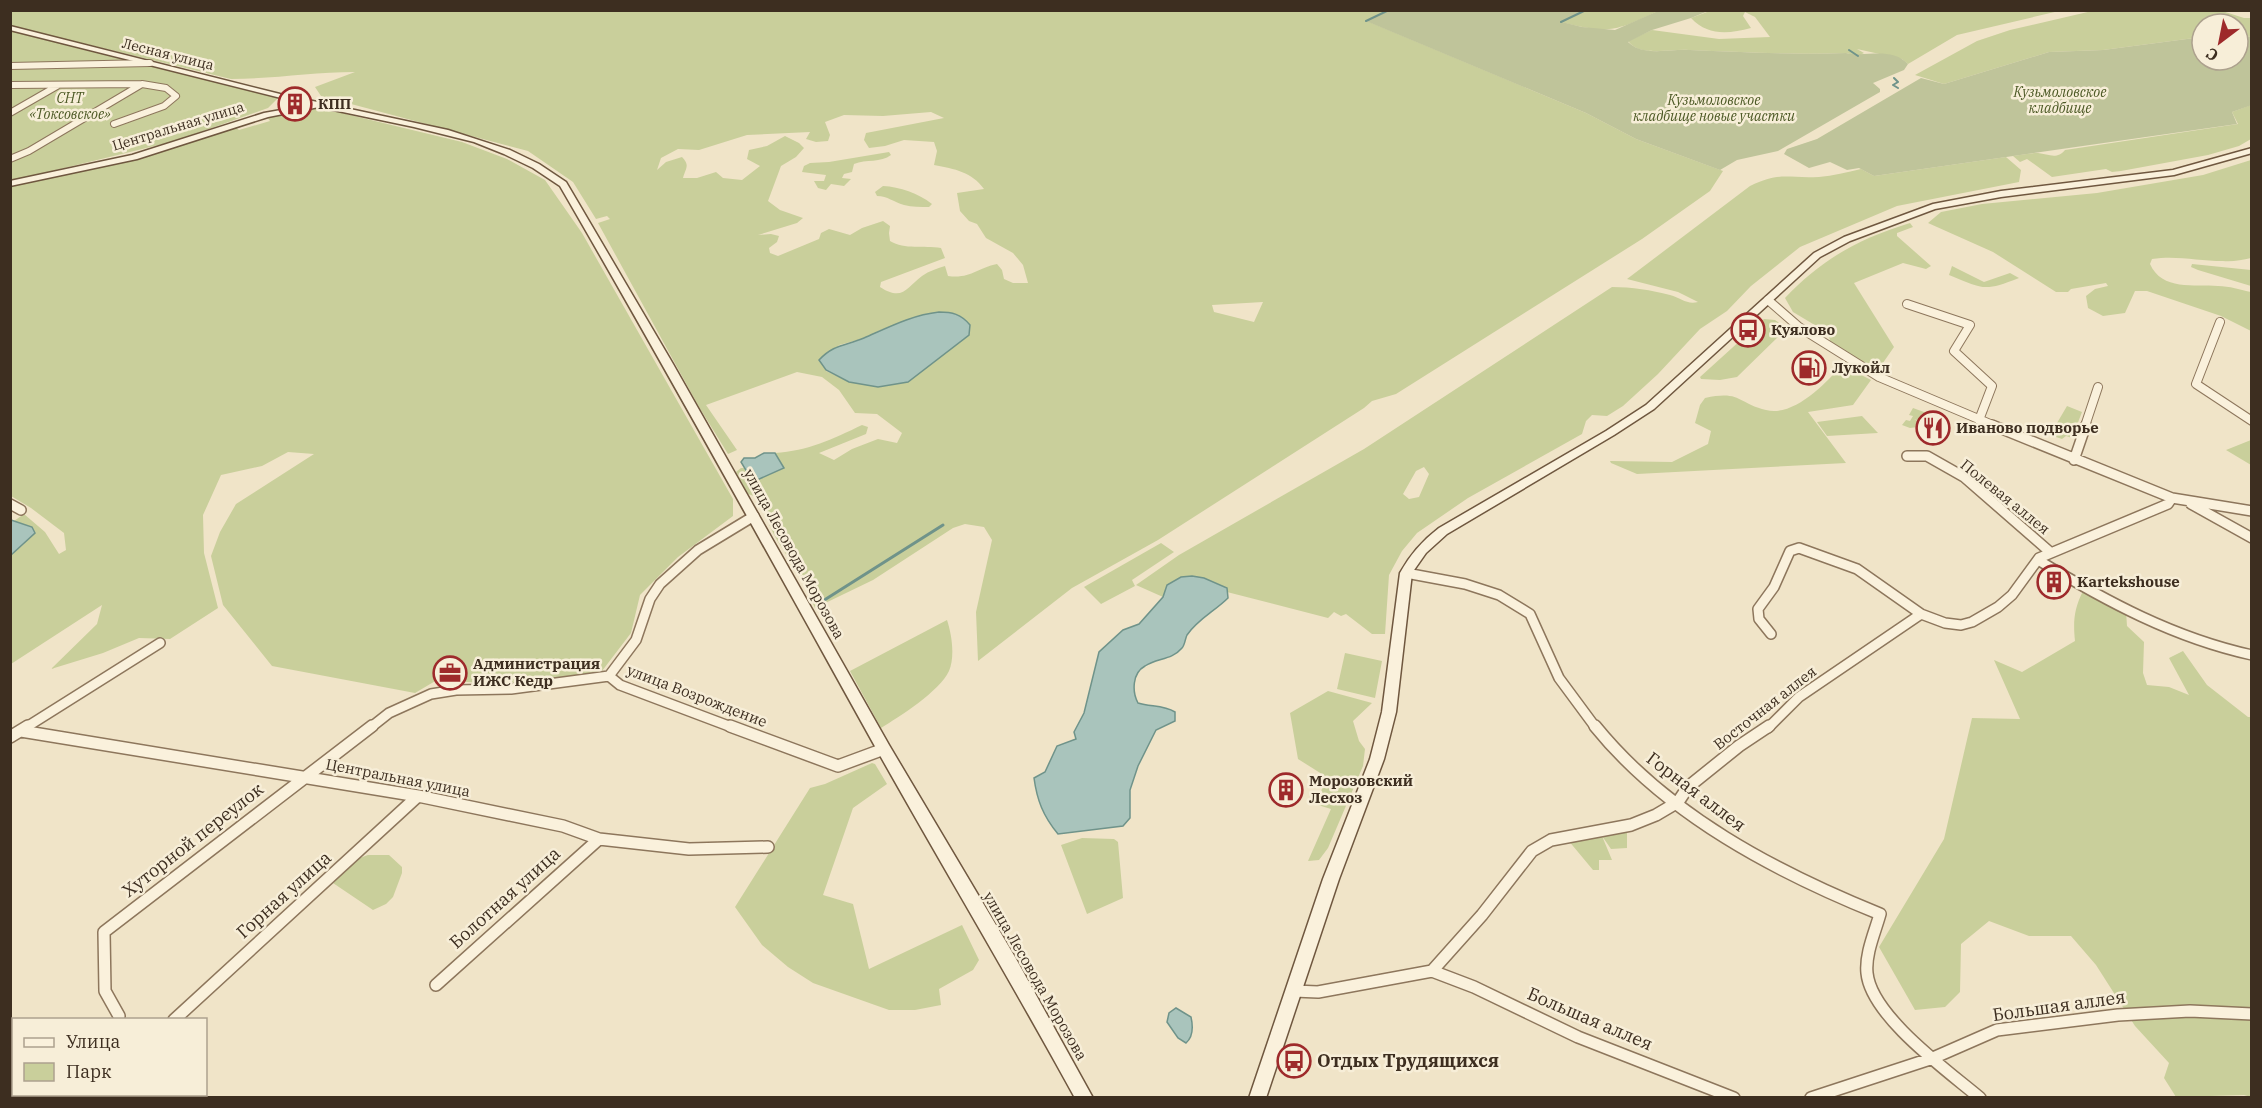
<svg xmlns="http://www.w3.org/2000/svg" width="2262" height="1108" font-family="'IBM Plex Serif',serif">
  <rect width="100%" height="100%" fill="#f0e4c8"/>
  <path fill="#c9cf9b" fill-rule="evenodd" d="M 11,10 L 1389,11 L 1367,21 L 1586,113 L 1636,139 L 1723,171 L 1710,191 L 1642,239 L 1396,394 L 1372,401 L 1364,408 L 1158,540 L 1072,588 L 978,661 L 976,612 L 992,540 L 984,527 L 965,524 L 953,528 L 873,580 L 815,608 C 812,603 811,597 808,591 C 794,560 765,534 763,499 L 748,494 L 736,472 L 741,468 L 746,468 L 750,477 L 757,480 L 784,468 L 775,453 C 808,451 833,439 862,425 L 868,427 L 866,434 L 819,453 L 834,460 L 852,449 L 878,439 L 897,443 L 902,433 L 877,414 L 855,413 L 839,390 L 822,377 L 797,372 L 706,405 L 737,450 L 728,454 L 699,407 L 598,223 L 610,219 L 607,216 L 596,219 L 573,182 L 528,151 L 321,96 L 315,87 L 355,72 C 313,72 272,79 231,79 L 11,26 ZM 931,112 L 944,118 L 866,133 L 864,140 L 869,148 L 885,146 L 904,140 L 934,142 L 937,151 L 934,165 C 955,169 972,172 984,189 L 957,193 L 960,211 L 969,221 L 977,224 L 986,238 L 1013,253 L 1023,265 L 1028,283 L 1013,283 L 1004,279 L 1002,270 L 997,264 C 977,268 971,279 948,276 L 945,266 C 938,268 929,271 922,276 C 907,287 903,302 880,287 L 881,282 L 945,258 L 941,248 C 923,245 905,250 890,241 L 889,233 L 890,226 L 883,221 L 862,228 L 850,235 L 829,229 L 821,233 L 819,239 L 778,256 L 770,253 L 769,248 L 777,242 L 779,236 L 771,234 L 758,235 L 797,223 L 803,218 L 780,210 L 768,201 L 781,166 L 796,157 L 804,148 L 799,143 L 785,136 L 767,146 L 749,150 L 747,159 L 760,166 L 742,180 L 723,178 L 716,172 L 697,178 L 683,178 C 686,168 690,165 682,157 L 666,162 L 657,170 L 661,158 L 678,149 L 699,150 L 747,135 L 810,132 L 806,139 L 816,142 L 828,141 L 830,135 L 825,122 L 844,115 L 883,116 ZM 1263,302 L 1254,322 L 1214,312 L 1212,305 ZM 925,314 L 925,367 L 908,382 L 849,382 L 826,371 L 824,364 L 839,345 L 865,338 L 878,331 Z
    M 1726,10 L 2059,11 L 1957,35 L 1908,64 L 1902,59 L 1857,49 L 1864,53 L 1858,56 L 1846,53 C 1793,55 1742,52 1689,50 C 1674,49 1659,53 1643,50 C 1637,49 1632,46 1628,41 L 1652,30 L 1719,39 L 1770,37 L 1755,17 L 1745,12 L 1743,16 L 1751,28 C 1728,34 1708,36 1691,18 L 1707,12 Z
    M 2219,10 L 2244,18 L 2251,18 L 2251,37 L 2238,35 L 2238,24 L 2202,24 L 2202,37 L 2103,50 L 2049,52 L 1944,84 L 1915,75 L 1977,41 L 2010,30 L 2092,11 Z
    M 1586,11 L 1658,11 C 1614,32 1609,34 1561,22 Z
    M 10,30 L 278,98 L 268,108 L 175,141 L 11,181 Z
    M 2251,105 L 2251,139 L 2239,146 L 2208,155 L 2121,171 L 2112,172 L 2106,169 L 2052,177 L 2027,159 L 2020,162 L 2013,156 C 2021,155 2030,153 2038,153 C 2048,154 2057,160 2065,150 L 2238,124 L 2232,112 Z
    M 321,108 L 462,142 L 507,159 L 545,180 L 582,233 L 733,499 L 733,516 L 678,557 L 640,595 L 631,633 L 602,671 L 514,685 L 437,680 L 415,693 L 272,666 L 223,605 L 211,556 L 220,532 L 236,504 L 314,454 L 288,452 L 262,466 L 221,475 L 203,515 L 204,553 L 218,608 L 170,639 L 139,638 L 103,653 L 51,669 L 97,624 L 102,605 L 11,664 L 11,555 L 24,544 L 32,527 L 14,521 L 24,514 L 45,532 L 59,554 L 66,550 L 64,533 L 31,508 L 11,496 L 11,185 C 53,176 96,168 138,158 C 171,150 202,136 235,127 L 239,130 L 270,121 L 267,117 Z
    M 889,152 L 891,155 C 881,163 866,159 854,164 L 852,172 L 844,174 L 842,178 L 851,179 L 844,186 L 831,184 L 826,190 L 818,188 L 814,181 L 824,181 L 826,175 L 802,172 L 804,166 L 810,163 L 829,162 Z
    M 2006,157 L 2021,170 L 2019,182 L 1897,206 L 1800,247 L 1751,286 L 1727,311 L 1700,329 L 1658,374 L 1623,406 L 1607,416 L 1592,415 L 1586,421 L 1582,434 L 1468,498 L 1417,533 L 1402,551 L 1389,575 L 1385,634 L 1372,634 L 1346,614 L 1341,616 L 1334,612 L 1328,618 L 1227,592 L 1227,588 L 1216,583 L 1167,585 L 1163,597 L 1136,585 L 1179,555 L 1364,449 L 1612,287 C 1632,287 1651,290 1670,295 C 1681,298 1687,305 1698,302 L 1678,292 L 1627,279 L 1750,186 C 1781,171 1788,179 1819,177 C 1833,176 1847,172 1861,169 L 1874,176 ZM 1424,467 L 1429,474 L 1419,497 L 1409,499 L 1403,494 L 1416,471 Z
    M 2251,160 L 2251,258 C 2242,260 2232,262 2223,261 C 2198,261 2176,255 2152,259 L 2150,264 C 2162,291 2194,284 2218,286 C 2229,286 2241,290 2251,292 L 2251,331 L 2221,316 L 2147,291 L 2135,291 L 2125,313 L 2103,316 L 2088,308 L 2086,296 L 2095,289 L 2108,286 L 2106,283 L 2071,289 L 2068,292 L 2056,292 L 1993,252 L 1928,223 L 1941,212 L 1982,204 L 2097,193 L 2203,175 Z
    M 883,186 C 900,187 918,193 932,204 L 929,207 C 921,207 912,207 904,205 C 893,202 888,196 877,196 L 875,192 Z
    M 1910,223 L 1913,227 L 1897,233 L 1897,236 L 1931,266 L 1926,269 L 1903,263 L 1854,283 L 1894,347 L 1878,370 L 1831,344 L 1828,333 L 1793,312 L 1785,298 C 1822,259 1858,239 1910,223 Z
    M 2192,264 L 2251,270 L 2251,286 L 2198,270 L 2191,267 Z
    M 1952,266 L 1984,282 L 2010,273 L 2019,278 C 1983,292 1984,289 1949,275 Z
    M 1764,319 L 1775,320 L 1782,325 L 1782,333 L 1737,377 L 1720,380 L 1701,379 L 1700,377 Z
    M 1842,365 L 1871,380 L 1853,405 L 1808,412 L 1846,463 L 1637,474 L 1611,463 L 1610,461 L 1672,462 L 1708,444 L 1711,431 L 1695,423 L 1700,405 L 1705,398 C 1741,390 1737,403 1766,410 C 1794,417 1825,384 1842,365 Z
    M 2067,406 L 2082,412 L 2072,438 L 2066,436 L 2062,439 L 2050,435 Z
    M 1913,408 L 1932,415 L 1927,424 L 1914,419 L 1926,426 L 1910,428 L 1902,425 L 1906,420 L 1910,421 L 1913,416 L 1909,415 Z
    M 1862,416 L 1878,433 L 1827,436 L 1817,422 Z
    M 2251,440 L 2251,465 L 2226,450 Z
    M 1161,543 L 1174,552 L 1132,580 L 1135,586 L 1101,604 L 1084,587 Z
    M 2083,591 L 2126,611 L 2127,626 L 2144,642 L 2143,673 L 2147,685 L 2169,687 L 2189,695 L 2169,658 L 2183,651 L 2207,685 L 2248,717 L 2251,717 L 2251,1097 L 2244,1095 L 2176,1097 L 2164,1078 L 2169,1063 L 2135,1026 L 2096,965 L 2071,936 L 2029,936 L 1989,921 L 1961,944 L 1960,992 L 1945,1007 L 1915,1010 L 1879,947 L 1944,839 L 1972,718 L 2020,719 L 1994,660 L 2022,672 L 2075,641 C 2073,621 2074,609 2083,591 Z
    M 947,620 C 952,635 955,657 949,671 C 940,691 899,717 881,728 L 850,671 Z
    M 1345,653 L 1382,661 L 1375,698 L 1337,689 Z
    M 1328,691 L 1372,703 L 1353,721 L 1359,741 L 1365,749 L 1363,766 L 1328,848 L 1319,860 L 1308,861 L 1331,809 L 1318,805 L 1325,776 L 1298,759 L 1290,713 Z
    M 872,763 L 875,764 L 887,784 L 853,808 L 823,895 L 853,904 L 869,969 L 962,925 L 979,960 L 973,970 L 939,989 L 941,1005 L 915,1010 L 889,1010 L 813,983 L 788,967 L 762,945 L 735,907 L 810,788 L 825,784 Z
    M 1627,830 L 1627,848 L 1611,849 L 1602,836 L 1612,860 L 1599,860 L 1599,870 L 1593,870 L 1568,840 Z
    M 1082,838 L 1114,839 L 1118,842 L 1123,898 L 1087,914 L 1061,845 Z
    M 368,855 L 389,855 L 402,867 L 402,873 L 393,897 L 386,904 L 373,910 L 333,883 L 357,859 Z"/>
  <path fill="#bfc49a" d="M 1389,11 L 1586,11 L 1562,22 L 1582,27 L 1615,30 L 1658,11 L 1708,11 L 1691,18 L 1652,30 L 1628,42 C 1632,46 1638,49 1644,50 C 1659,53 1674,49 1690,50 C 1742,52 1793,55 1846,53 C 1866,58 1890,46 1908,64 L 1904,70 L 1873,83 L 1880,89 L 1880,92 L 1778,151 L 1737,160 L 1720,170 L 1636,139 L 1586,113 L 1366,21 Z
    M 2238,35 L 2251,37 L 2252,105 L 2232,112 L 2237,124 L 1874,176 L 1859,168 L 1847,170 L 1830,162 L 1809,168 L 1784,154 L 1787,149 L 1817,139 L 1921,78 L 1944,84 L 2049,52 L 2103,50 L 2202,37 L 2202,60 L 2238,60 Z"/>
  <path fill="#a9c4bc" stroke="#6f938a" stroke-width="1.5" d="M 939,312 C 952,312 961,314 970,325 L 969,335 L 908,382 L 878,387 L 849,382 L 826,370 L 819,360 C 834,344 845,346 864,338 C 889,327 912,315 939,312 Z
    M 764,453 L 775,453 L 784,468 L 757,480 L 750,477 L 741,462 L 744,458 L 755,458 Z
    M 11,520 L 32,527 L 35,533 L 11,555 Z
    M 1192,576 L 1204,578 L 1227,588 L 1228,598 C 1215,611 1198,619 1187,635 C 1185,639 1185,645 1182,648 C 1172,660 1157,658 1145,666 C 1132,673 1132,692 1138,703 C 1151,707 1163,705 1175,712 L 1175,721 L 1156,730 L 1138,766 L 1130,790 L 1130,818 L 1123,826 L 1058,834 C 1043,816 1037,800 1034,778 L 1045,772 L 1057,746 L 1076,739 L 1074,732 L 1084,713 L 1099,652 L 1123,630 L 1139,624 L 1163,597 L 1167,585 L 1181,577 Z
    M 1176,1008 L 1191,1017 C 1193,1026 1193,1037 1186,1043 L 1178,1038 L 1167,1022 L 1169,1013 Z"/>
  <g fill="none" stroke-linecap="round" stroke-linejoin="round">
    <path stroke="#6f938a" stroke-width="2" d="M 1495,10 L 1501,11
      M 1366,21 L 1389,10
      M 1561,22 L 1586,10
      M 1849,50 L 1858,56
      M 1894,78 L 1898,82 L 1893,85 L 1898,88"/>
    <path stroke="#6f938a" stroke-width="3" d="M 818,604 L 943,525"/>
    <g stroke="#8d765c" stroke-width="8">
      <path id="street-far3" d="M 10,66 L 150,63
        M 10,85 L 142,84 L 29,151 L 10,159
        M 10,113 L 57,86
        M 114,124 L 164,106 L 176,96 L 166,88 L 142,84"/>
    </g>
    <g stroke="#8d765c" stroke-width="10">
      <path id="street-far2" d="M 1768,300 L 1799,327 L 1879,377 L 1995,426
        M 1907,304 L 1970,325 L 1954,351 L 1992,386 L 1979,420
        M 2220,322 L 2196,384 L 2252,421
        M 2085,426 L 2098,387"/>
    </g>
    <g stroke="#8d765c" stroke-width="12">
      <path id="street-far1" d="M 1992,425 L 2172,498 L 2252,511
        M 1907,456 L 1927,456 L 1964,477 L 2050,552
        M 2074,460 L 2086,425
        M 10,504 L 21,510
        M 2191,504 L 2252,538
        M 2038,560 C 2106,601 2174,638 2252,655
        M 1406,573 L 1465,584 L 1499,595 L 1530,614 L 1559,678 L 1596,728
        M 1771,634 L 1759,619 L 1758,609 L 1774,587 L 1790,551 L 1799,548 L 1857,569 L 1921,614
        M 609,676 L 636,640 L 650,599 L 660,584 L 698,550 L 754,516
        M 25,728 L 160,643
        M 370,728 L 389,713 L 431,694 L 456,690 L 511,689 L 609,676 L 620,685 L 734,728
        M 1768,728 L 1799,697 L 1921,614 L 1945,623 L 1961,625 L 1972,622 L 1998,607 L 2012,595 L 2039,558 L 2168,504 L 2172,498"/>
    </g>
    <g stroke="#8d765c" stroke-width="14">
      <path id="street" d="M 730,726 L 838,766 L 884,749
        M 1595,726 C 1667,815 1776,872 1880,914 C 1875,932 1865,954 1867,973 C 1871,1016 1948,1071 1980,1098
        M 21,731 L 418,796 L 563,826 L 599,839 L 689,849 L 768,847
        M 10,737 L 28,726
        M 1432,971 L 1474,987 L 1578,1037 L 1734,1098
        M 436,985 L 599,839
        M 1294,991 L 1318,992 L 1432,971 L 1482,915 L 1532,851 L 1551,840 L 1631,825 L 1656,815 L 1678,802 L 1688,787 L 1739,746 L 1769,726
        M 119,1016 L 105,991 L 104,932 L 372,726
        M 174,1020 L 418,796
        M 189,1094 L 192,1098
        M 1811,1098 L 1933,1058 L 1997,1030 L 2118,1015 L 2190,1011 L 2252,1014"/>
    </g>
    <g stroke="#6f573f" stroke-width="3">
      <path id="secondary" d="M 10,26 L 280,94 L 448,130 L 510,150 L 539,164 L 566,182 L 673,364 L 889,745 L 1015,957 L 1093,1098 L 1075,1098 C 1011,981 942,866 877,750 C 772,561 668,372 560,186 L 533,168 L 504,154 L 474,142 L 414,127 L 319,107 L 268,117 L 137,159 L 10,186 L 10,181 L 132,155 L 264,113 L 309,105 L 10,30 Z
        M 2252,148 L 2252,153 L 2174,175 L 2001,197 L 1935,209 L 1850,241 L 1820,257 L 1654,409 L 1614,435 L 1447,534 L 1426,553 L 1412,573 L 1396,712 L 1384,759 L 1339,879 L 1266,1098 L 1249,1098 L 1323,879 L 1370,759 L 1382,712 L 1400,573 C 1410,555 1422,541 1439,528 L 1606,431 L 1646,405 L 1814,253 L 1844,237 L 1933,204 L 2001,191 L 2173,170 Z"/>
    </g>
    <use href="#street-far3" stroke="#faf1dc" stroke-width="6"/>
    <use href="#street-far2" stroke="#faf1dc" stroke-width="8"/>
    <use href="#street-far1" stroke="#faf1dc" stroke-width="9"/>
    <use href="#street" stroke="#faf1dc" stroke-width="11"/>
    <use href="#secondary" fill="#faf1dc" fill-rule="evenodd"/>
  </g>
  <defs>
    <g id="building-ring" transform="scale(1.725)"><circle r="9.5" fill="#f7eed8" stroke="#9e2a2b" stroke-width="1.5"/><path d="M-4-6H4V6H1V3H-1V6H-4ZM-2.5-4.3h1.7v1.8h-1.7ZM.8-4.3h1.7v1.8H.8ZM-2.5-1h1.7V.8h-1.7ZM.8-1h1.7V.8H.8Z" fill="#9e2a2b"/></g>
    <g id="bus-ring" transform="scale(1.725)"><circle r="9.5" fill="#f7eed8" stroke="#9e2a2b" stroke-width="1.5"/><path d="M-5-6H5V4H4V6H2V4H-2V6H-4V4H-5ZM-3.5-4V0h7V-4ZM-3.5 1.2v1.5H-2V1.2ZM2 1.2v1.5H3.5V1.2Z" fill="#9e2a2b"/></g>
    <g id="fuel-ring" transform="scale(1.725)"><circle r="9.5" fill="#f7eed8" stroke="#9e2a2b" stroke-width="1.5"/><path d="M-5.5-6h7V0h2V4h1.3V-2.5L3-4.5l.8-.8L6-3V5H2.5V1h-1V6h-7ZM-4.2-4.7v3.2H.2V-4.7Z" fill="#9e2a2b"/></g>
    <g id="restaurant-ring" transform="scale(1.725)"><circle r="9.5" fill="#f7eed8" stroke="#9e2a2b" stroke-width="1.5"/><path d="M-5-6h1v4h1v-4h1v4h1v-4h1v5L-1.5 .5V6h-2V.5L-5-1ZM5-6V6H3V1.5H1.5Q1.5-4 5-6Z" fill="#9e2a2b"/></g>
    <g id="office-ring" transform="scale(1.725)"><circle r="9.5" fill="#f7eed8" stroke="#9e2a2b" stroke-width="1.5"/><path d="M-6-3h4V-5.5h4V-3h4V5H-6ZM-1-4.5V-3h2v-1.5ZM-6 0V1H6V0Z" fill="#9e2a2b"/></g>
  </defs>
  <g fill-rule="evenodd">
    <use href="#building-ring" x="295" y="104"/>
    <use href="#bus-ring" x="1748" y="330"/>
    <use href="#fuel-ring" x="1809" y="368"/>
    <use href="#restaurant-ring" x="1933" y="428"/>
    <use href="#building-ring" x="2054" y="582"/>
    <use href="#office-ring" x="450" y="673"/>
    <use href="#building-ring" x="1286" y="790"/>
    <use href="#bus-ring" x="1294" y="1061"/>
  </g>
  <g text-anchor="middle" stroke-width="5" stroke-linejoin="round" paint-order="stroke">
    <g font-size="14" fill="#3d2e20" stroke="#f7eed8">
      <text transform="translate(168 54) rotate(14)" y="5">Лесная улица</text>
      <text transform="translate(178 126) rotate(-17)" y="5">Центральная улица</text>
    </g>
    <g font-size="14" font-style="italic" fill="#4d5a26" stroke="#f7eed8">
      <text x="2060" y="97">Кузьмоловское<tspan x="2060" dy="16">кладбище</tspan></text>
      <text x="70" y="103">СНТ<tspan x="70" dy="16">«Токсовское»</tspan></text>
      <text x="1714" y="105">Кузьмоловское<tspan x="1714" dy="16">кладбище новые участки</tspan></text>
    </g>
    <g font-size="14" font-weight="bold" fill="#3d2e20" stroke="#f7eed8" text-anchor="start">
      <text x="318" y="109">КПП</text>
    </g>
    <g font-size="15" font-weight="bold" fill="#3d2e20" stroke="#f7eed8" text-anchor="start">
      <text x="1771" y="335">Куялово</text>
      <text x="1832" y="373">Лукойл</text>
      <text x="1956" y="433">Иваново подворье</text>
      <text x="2077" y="587">Kartekshouse</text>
      <text x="473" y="669">Администрация<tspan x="473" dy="17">ИЖС Кедр</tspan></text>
      <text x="1309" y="786">Морозовский<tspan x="1309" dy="17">Лесхоз</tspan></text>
    </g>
    <g font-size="15" fill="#3d2e20" stroke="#f7eed8">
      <text transform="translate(2005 497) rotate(39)" y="5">Полевая аллея</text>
      <text transform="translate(794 554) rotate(61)" y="5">улица Лесовода Морозова</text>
      <text transform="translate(697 696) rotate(21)" y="5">улица Возрождение</text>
      <text transform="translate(1765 708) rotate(-38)" y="5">Восточная аллея</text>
      <text transform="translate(398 778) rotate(11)" y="5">Центральная улица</text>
      <text transform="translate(1035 976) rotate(60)" y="5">улица Лесовода Морозова</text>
    </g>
    <g font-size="18" fill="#3d2e20" stroke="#f7eed8">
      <text transform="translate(1696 792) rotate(37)" y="6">Горная аллея</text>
      <text transform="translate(193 840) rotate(-38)" y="6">Хуторной переулок</text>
      <text transform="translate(284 895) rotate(-42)" y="6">Горная улица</text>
      <text transform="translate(505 898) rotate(-42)" y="6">Болотная улица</text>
      <text transform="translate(2059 1006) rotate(-8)" y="6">Большая аллея</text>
      <text transform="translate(1590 1019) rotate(23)" y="6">Большая аллея</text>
    </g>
    <g font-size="18" font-weight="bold" fill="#3d2e20" stroke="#f7eed8" text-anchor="start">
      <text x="1317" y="1067">Отдых Трудящихся</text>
    </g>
  </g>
  <rect width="2262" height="1108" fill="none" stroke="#3d2e20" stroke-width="24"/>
  <rect x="12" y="1018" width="195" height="78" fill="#f7eed8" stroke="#ada18e" stroke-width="1.5"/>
  <rect x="24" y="1038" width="30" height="9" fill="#faf1dc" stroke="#ada18e" stroke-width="1.5"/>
  <text x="66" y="1048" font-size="18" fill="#3d2e20">Улица</text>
  <rect x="24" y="1063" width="30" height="18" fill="#c9cf9b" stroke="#ada18e" stroke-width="1.5"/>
  <text x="66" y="1078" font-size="18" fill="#3d2e20">Парк</text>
  <g transform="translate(2220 42) rotate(212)"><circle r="28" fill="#f7eed8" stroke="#ada18e" stroke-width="1.5"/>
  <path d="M0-4.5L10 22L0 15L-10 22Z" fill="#9e2a2b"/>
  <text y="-9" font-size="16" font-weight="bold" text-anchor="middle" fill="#3d2e20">С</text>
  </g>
</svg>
